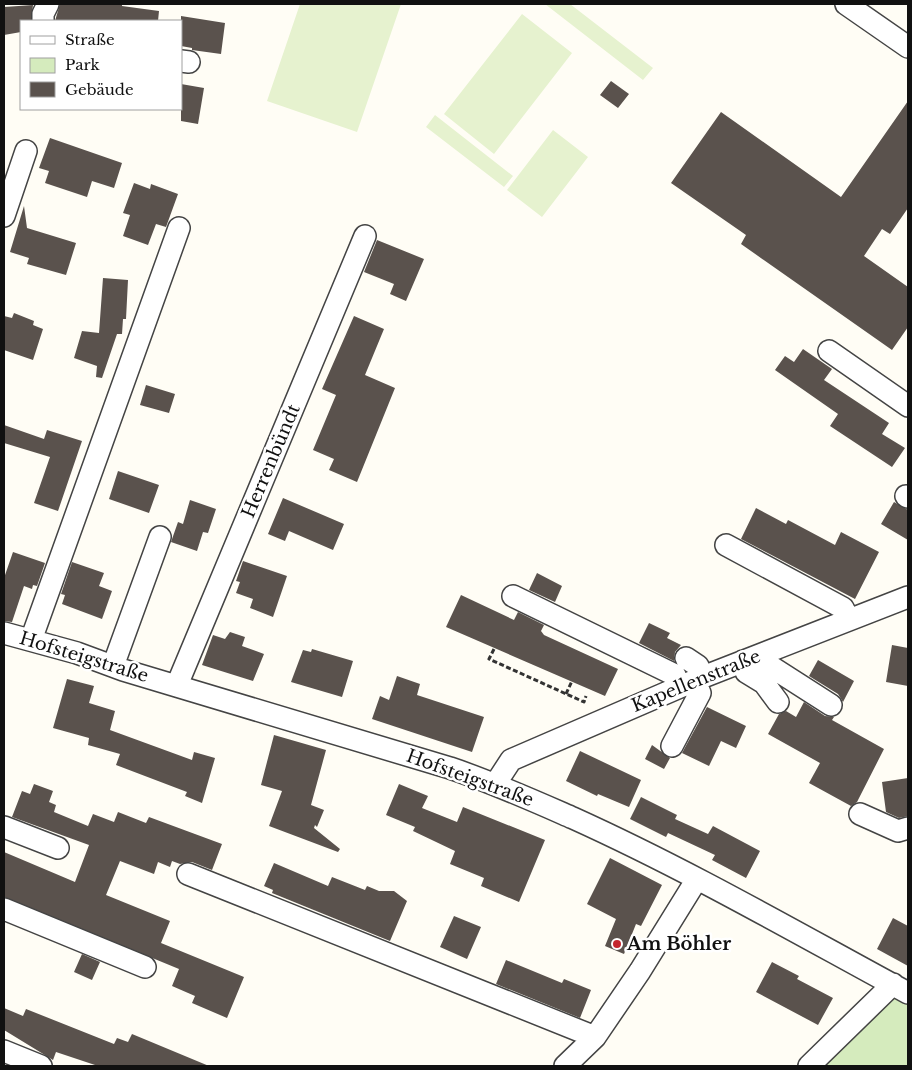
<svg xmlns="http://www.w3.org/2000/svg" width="912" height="1070" font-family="'Libre Baskerville',serif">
  <rect width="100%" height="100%" fill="#fffdf5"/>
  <path fill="#d5ebbd" d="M 893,984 L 908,993 L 908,1066 L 809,1066 Z"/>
  <path fill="#e6f2cf" d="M 300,4 L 401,4 L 357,132 L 267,101 Z
    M 545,4 L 570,4 L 653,68 L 643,80 Z
    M 522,14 L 572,53 L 494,154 L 444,114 Z
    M 435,115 L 513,176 L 504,187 L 426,127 Z
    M 553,130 L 588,157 L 542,217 L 507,190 Z"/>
  <path fill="#5a524d" d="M 60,4 L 122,4 L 122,6 L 159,11 L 158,21 L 55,21 Z
    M 33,5 L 31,21 L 21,21 L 21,32 L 4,35 L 4,7 Z
    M 181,16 L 225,23 L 221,54 L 192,50 L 192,48 L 181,46 Z
    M 611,81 L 629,94 L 618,108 L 600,95 Z
    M 181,84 L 204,88 L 198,124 L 181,121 Z
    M 908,101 L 908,208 L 890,234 L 882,229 L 864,256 L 908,287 L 908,327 L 892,350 L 741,244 L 746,235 L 671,183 L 721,112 L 841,197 Z
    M 50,138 L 122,163 L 114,188 L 92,181 L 87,197 L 45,183 L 49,171 L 39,168 Z
    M 134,183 L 150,189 L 151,184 L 178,194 L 166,227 L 156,224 L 148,245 L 123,236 L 130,215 L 123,213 Z
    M 24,206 L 27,228 L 76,243 L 66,275 L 27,264 L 29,258 L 10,252 Z
    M 377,240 L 424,259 L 406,301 L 390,294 L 394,284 L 364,272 Z
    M 103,278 L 128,280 L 126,319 L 123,319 L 122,334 L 117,334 L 102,378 L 96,377 L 97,366 L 74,358 L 82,331 L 99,333 Z
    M 14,313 L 34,321 L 33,325 L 43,329 L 33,360 L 4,350 L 4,316 L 12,318 Z
    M 354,316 L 384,329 L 365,375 L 395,388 L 357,482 L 329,470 L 334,459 L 313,450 L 336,395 L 322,389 Z
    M 803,349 L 832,369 L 824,380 L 889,423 L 882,434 L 905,448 L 892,467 L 830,426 L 838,414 L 775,370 L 785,356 L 794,362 Z
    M 146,385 L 175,394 L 169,413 L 140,405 Z
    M 4,425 L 44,439 L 47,430 L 82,441 L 58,511 L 34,503 L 50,457 L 4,443 Z
    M 118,471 L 159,485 L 149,513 L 109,499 Z
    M 283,498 L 344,524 L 333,550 L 289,531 L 285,541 L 268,534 Z
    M 190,500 L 216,509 L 208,533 L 203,532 L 197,551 L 171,542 L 178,522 L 183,524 Z
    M 894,502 L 908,510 L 908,540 L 881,524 Z
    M 756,508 L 786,524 L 788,520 L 835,545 L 841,532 L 879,552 L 855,599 L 741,539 Z
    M 13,552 L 45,563 L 37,586 L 33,585 L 32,589 L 24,586 L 12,622 L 4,621 L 4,578 Z
    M 243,561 L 287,576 L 273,617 L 250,608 L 253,599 L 236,593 L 240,582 L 236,581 Z
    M 72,562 L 104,573 L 99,586 L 112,591 L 102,619 L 62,604 L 65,595 L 61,594 Z
    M 537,573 L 562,586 L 555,602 L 529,590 Z
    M 461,595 L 514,620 L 518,612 L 544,625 L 541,631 L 544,635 L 618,669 L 605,696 L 446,627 Z
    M 649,623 L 670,633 L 667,638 L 681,645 L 675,652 L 674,661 L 639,643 Z
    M 230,632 L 245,637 L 242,646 L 264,654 L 253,681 L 202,665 L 213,635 L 225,639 Z
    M 892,645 L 908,648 L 908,686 L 886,682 Z
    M 312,649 L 353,661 L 342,697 L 291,682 L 303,650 L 311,652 Z
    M 818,660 L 854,681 L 843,702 L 838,694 L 809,676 Z
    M 397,676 L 420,684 L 417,695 L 484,717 L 472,752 L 372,719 L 380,696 L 389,700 Z
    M 67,679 L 94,686 L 89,703 L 115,711 L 110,730 L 192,760 L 194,752 L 215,758 L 202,803 L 185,796 L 187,792 L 116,765 L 120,754 L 88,745 L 89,738 L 53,728 Z
    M 804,702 L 825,716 L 834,717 L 832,720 L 884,749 L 857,802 L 851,806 L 809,783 L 820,763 L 768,734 L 779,714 L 786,711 L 796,717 Z
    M 707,707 L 746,726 L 736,748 L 721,741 L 709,766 L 682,753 Z
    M 274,735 L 326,750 L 311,805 L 324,810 L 317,827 L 315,825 L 314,828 L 340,849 L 338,852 L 269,826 L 282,791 L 261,785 Z
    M 652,745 L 670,758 L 664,769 L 645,759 Z
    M 580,751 L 641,780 L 629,807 L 598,794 L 597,796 L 566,781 Z
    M 908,778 L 908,816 L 899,818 L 886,812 L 882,782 Z
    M 34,784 L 53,791 L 49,802 L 56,805 L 54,812 L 88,826 L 93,814 L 114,822 L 118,812 L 146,823 L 149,817 L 222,844 L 212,870 L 192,862 L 180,864 L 172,861 L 170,867 L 158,862 L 154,874 L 120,861 L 106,895 L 170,921 L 161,943 L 244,977 L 227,1018 L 192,1003 L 195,996 L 172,986 L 179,969 L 4,897 L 4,852 L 75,882 L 89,845 L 12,817 L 22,791 L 30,794 Z
    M 399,784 L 428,796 L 422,808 L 457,822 L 463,807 L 545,840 L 519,902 L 481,886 L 484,878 L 450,864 L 455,851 L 413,831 L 415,827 L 386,815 Z
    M 641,797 L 677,815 L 675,819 L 708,834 L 713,826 L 760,851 L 746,878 L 712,860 L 715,855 L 668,833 L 666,837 L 630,819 Z
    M 610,858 L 662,885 L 641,926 L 636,924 L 624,954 L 605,946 L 616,919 L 587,904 Z
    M 274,863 L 328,886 L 332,877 L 365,890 L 367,886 L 379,891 L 394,891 L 407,901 L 390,941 L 272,893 L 273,890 L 264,886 Z
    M 454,916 L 481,927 L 467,959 L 440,947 Z
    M 893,918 L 908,926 L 908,966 L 877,949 Z
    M 82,954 L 100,962 L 92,980 L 74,972 Z
    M 506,960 L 562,983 L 564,979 L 591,990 L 580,1018 L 496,984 Z
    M 772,962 L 799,976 L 797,979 L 833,998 L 818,1025 L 756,992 Z
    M 4,1008 L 23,1016 L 26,1009 L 114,1044 L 117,1038 L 128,1042 L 132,1034 L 209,1066 L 98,1066 L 56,1052 L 53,1060 L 4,1030 Z"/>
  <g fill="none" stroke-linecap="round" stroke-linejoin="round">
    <g stroke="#444" stroke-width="24">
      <path id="minor" d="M 846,4 L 908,47
        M 43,21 L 43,14 L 48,4
        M 181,61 L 189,62
        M 4,216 L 26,151
        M 829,351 L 908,406
        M 906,496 L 908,497
        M 726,545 L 843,608 L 849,620
        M 513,596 L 675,675 L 679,687
        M 4,633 L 77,653 L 123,670 L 450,768 C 492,782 532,800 573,818 C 688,870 797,933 908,993
        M 31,640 L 179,228
        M 763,654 L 767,664 L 831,705
        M 686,658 L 698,666 L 703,677
        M 743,661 L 746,672 L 764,683 L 778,702
        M 113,666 L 160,537
        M 177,685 L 365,236
        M 672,746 L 700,693 L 695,681
        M 496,783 L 511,760 L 703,677 L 908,597
        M 860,814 L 898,831 L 908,828
        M 4,827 L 58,848
        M 188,874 L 595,1037
        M 4,909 L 145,967
        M 4,1051 L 41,1066
        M 565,1066 L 595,1037 L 640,971 L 697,879
        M 809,1066 L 893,984"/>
    </g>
    <path stroke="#333" stroke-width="3" stroke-dasharray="5 2.5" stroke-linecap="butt" d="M 494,649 L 489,659 L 584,702 L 586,696
      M 566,694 L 572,681"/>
    <use href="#minor" stroke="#fff" stroke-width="21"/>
  </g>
  <circle fill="#c4262e" stroke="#fff" stroke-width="2" cx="617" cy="944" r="5"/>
  <g text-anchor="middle" stroke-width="5" stroke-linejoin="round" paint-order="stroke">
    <g font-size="18" fill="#111" stroke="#fff">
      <text transform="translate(271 461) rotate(-67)" y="6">Herrenbündt</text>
      <text transform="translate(84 657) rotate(17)" y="6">Hofsteigstraße</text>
      <text transform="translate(696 681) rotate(-22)" y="6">Kapellenstraße</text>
      <text transform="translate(470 778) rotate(20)" y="6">Hofsteigstraße</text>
    </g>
    <g font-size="18" font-weight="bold" fill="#111" stroke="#fff" text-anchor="start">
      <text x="627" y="950">Am Böhler</text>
    </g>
  </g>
  <rect width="912" height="1070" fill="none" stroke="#111111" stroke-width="10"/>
  <rect x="20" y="20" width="162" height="90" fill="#ffffff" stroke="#a0a0a0"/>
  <rect x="30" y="36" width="25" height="8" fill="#ffffff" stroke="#a0a0a0"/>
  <text x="65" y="45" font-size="15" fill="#111111">Straße</text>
  <rect x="30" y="58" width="25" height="15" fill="#d5ebbd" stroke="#a0a0a0"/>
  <text x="65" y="70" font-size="15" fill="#111111">Park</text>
  <rect x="30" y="82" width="25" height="15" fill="#5a524d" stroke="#a0a0a0"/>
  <text x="65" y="95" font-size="15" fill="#111111">Gebäude</text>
</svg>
